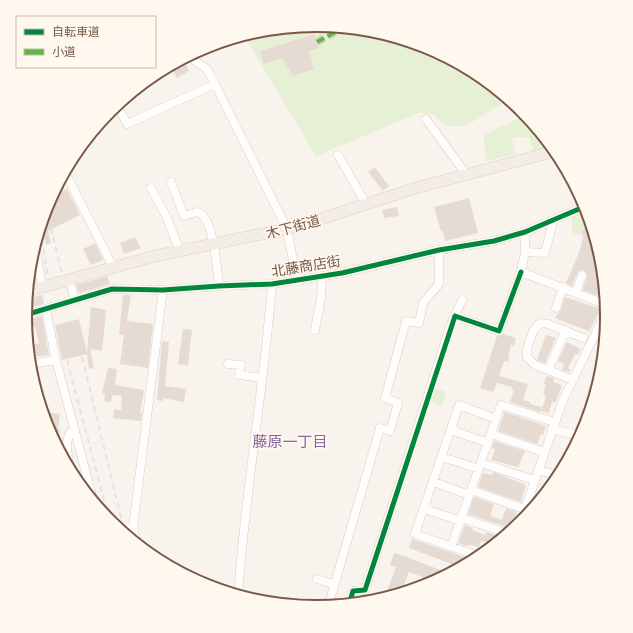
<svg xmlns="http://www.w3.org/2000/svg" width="633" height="633" font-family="Poppins,'Noto Sans JP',sans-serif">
  <rect width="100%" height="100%" fill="#f8f3ec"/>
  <path fill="#e5f0d5" d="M 317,25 L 374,31 L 428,47 L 479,74 L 509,99 L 466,126 L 446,126 L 433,114 L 419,113 L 316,156 L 244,35 L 260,31 Z
    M 526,115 L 553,148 L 534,153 L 529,137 L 512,138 L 515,154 L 486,161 L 484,135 Z
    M 587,210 L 588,214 L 581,235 L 572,233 L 572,217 Z
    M 434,388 L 446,392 L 442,406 L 430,402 Z"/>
  <path fill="#e5dbd3" d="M 315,34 L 319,48 L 309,51 L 314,69 L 293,76 L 282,58 L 264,64 L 260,51 Z
    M 183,59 L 189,71 L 177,78 L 170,66 Z
    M 375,167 L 389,186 L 383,191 L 368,172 Z
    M 67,189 L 80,215 L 48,231 L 51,243 L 46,245 L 41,225 L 47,205 L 52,196 Z
    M 469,198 L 478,233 L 445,241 L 443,231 L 441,231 L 434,207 Z
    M 397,207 L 399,216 L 384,218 L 382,210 Z
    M 590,217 L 602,260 L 605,289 L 601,287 L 598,296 L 583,290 L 587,276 L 584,270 L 578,271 L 572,286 L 566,283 L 580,250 L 583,235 L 581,234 Z
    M 135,237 L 141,248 L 124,254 L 120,243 Z
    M 95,243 L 103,260 L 91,265 L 83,249 Z
    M 107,276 L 110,284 L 79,293 L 76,285 Z
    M 42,295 L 44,304 L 26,309 L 26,304 L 31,303 L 30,298 Z
    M 123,295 L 131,295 L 127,321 L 153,324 L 148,368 L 120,364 L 124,335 L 119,334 Z
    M 565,297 L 601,309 L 589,331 L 555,318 L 561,310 Z
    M 91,307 L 106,310 L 102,351 L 90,349 L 94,368 L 89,369 L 87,354 L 62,360 L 55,325 L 79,319 L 87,353 Z
    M 42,316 L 49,355 L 31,357 L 34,343 L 39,344 L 35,326 L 27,328 L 26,320 Z
    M 183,329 L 192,330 L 188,365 L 178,364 Z
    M 504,334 L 516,338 L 514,346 L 511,345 L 508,356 L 510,357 L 508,362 L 504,361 L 499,376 L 528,384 L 523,400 L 530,402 L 530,404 L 542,407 L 540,412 L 510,402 L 514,390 L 511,389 L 512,387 L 497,383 L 493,392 L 480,388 L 497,336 Z
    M 546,335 L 556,338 L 545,363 L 537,360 Z
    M 162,341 L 169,342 L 165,386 L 186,389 L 184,402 L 163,398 L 163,401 L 157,400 Z
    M 567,342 L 581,349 L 578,355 L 575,354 L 568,368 L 570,369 L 569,372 L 562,370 L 564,364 L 558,361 Z
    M 38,368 L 34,386 L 30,369 Z
    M 108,368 L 117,369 L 115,385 L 144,390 L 140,413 L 142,413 L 141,421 L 113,418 L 114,409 L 121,410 L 122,396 L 112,395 L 111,402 L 104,401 L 105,394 L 102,393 Z
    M 547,376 L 554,378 L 554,382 L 562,386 L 555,403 L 552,401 L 549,413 L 541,411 L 546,397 L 543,393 L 546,385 L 543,384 Z
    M 505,412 L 546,426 L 543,435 L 541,434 L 537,444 L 498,431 Z
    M 51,413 L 60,414 L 58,429 L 60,430 L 59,435 L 57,434 L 55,443 L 49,432 Z
    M 494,441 L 525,451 L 518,467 L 491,460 L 495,450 L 492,448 Z
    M 493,472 L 526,485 L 521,502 L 478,487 L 483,473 L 492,475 Z
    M 474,497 L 494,504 L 490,516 L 502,520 L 506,508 L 517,512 L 512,529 L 468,514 Z
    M 465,525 L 473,528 L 472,530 L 485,535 L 486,532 L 504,538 L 495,545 L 481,541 L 479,547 L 471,545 L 467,546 L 458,543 Z
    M 412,539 L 464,557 L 463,559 L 472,562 L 462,568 L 409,548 Z
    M 394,553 L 409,558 L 451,574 L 425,587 L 428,579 L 409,572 L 404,585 L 417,589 L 384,599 L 396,567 L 390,565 Z"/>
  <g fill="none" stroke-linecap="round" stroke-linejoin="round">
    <path stroke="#d8ccc3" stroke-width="8" stroke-dasharray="8 4" stroke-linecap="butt" d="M 317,42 L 343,28"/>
    <g stroke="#d7cec8" stroke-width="9">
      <path id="minor" d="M 191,54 L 195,61 L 207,69 L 215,84 L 287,229 L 297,281
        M 117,105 L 127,124 L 215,84
        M 426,119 L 466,174
        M 338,155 L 366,204
        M 65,172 L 113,267
        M 171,182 L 184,216 L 197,212 C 214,215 217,270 219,286
        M 151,188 L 167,218 L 180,252
        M 525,232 L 525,252 L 521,272 L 607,305
        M 35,244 L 42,287
        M 525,252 L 545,253 L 553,221
        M 69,279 L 75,300
        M 576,292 L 582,275
        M 556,308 L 563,287
        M 46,310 L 56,360 L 94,503
        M 25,315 L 112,289 L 163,290 L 219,286 L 272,284 L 342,273 L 439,250 L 494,241 L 525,232 L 586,206
        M 455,316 L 499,331 L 521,272
        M 315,330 L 321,298 L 322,276
        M 566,330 L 548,370 L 573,380
        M 30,364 L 56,360
        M 228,364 L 241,365 L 239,375 L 262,378
        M 548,370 L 535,365 L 527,357 L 527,349 L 533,331 L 540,323 L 548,324 L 583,338
        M 552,429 L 581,436
        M 451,430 L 488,443
        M 491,434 L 544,452
        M 442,457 L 479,469
        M 481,463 L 534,480
        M 68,466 C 69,454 63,436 74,429
        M 538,470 L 560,476
        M 434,482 L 469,495
        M 471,490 L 524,509
        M 424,509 L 461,521
        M 462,518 L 509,534
        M 519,526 L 563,400 L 607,310
        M 137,544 L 133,527 L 163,290
        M 451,547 L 501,405 L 554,422
        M 481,557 L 415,534 L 459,405 L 496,419
        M 317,579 L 333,584
        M 238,596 C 245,492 264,388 272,284
        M 349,605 L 353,591 L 365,590 L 450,327 L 462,300
        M 328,607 L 380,428 L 390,431 L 398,403 L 385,398 L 406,321 L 419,323 L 423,303 L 439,284 L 439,250"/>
    </g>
    <g stroke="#dad0c9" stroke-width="12">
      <path id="major" d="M 28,291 L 155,256 L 296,227 L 419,187 L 556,151"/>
    </g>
    <use href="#minor" stroke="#fefdfc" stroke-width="8"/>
    <use href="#major" stroke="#f3ede5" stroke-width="11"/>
    <path stroke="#e5e2e6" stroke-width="2" stroke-dasharray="6 4" stroke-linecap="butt" d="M 46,208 L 62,274
      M 40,229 L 48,277
      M 82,357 L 125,534
      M 67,360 L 110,523"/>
    <g stroke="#d7cec8" stroke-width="9" stroke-linecap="butt">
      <path id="minor-bridge" d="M 124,534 L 129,529"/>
    </g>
    <use href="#minor-bridge" stroke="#fefdfc" stroke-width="8"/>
    <path stroke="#58b947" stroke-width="4" stroke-dasharray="8 4" stroke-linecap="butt" d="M 317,42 L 343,28"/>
    <g stroke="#fff8ee" stroke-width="8">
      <path id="cycleway" d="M 25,315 L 112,289 L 163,290 L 219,286 L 272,284 L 342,273 L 439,250 L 494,241 L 525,232 L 586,206
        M 349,605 L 353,591 L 365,590 L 455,316 L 499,331 L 521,272"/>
    </g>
    <use href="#cycleway" stroke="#00873e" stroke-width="5"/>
  </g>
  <g text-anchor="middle" stroke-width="3.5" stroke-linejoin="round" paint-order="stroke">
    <g font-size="14" fill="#7a5848" stroke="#fff8ee">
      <text transform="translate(293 227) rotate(-15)" y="5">木下街道</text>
      <text transform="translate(306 266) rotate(-9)" y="5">北藤商店街</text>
    </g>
    <g font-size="15" fill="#88649e" stroke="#fff8ee">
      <text x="290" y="447">藤原一丁目</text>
    </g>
  </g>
  <path d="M0 0H633V633H0ZM32 316a284 284 0 1 1 568 0a284 284 0 1 1-568 0Z" fill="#fff8ee" fill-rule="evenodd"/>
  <path fill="none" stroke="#7a5848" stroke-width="2" d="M32 316a284 284 0 1 1 568 0a284 284 0 1 1-568 0Z"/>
  <rect x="16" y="16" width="140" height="52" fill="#fff8ee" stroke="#cab8ac"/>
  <rect x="24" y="29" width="20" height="6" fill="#00873e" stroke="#cab8ac"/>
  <text x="52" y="36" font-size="12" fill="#7a5848">自転車道</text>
  <rect x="24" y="49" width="20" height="6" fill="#58b947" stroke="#cab8ac"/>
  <text x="52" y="56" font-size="12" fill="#7a5848">小道</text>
</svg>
